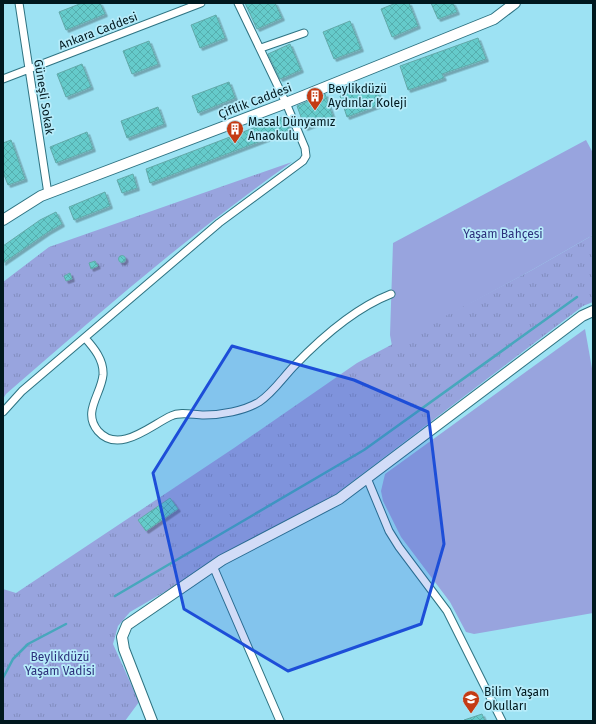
<svg xmlns="http://www.w3.org/2000/svg" width="596" height="724" font-family="'Fira Sans',sans-serif">
  <defs>
    <pattern id="park-tufts" width="24" height="20" patternUnits="userSpaceOnUse"><rect width="24" height="20" fill="#98a4de"/><path d="M3 7l-1-3M5 7V3M7 7l1-3M15 17l-1-3M17 17v-4M19 17l1-3" fill="none" stroke="#818cbe"/></pattern>
    <pattern id="building-cross-hatch" width="8" height="8" patternUnits="userSpaceOnUse"><rect width="8" height="8" fill="#65cbcb"/><path d="M0 0l8 8M0 8l8-8" fill="none" stroke="#56aeae"/></pattern>
    <filter id="shadow"><feDropShadow dx="2.5" dy="2.5" stdDeviation="0" flood-color="#0004"/></filter>
  </defs>
  <rect width="100%" height="100%" fill="#9de2f3"/>
  <path fill="#98a4de" d="M 586,140 L 593,153 L 593,235 L 532,270 L 392,346 L 390,335 L 393,243 Z
    M 585,329 L 593,374 L 593,613 L 474,634 L 466,632 L 450,602 L 401,537 L 383,501 L 381,491 L 385,474 Z"/>
  <path fill="url(#park-tufts)" d="M 292,162 C 191,233 99,313 6,394 L 3,399 L 3,282 L 49,247 Z
    M 593,235 L 593,302 L 583,306 L 324,503 L 216,562 L 130,612 L 118,626 L 113,644 L 139,702 L 125,721 L 3,721 L 3,589 L 16,593 L 234,448 L 357,363 L 532,270 Z"/>
  <g fill="none" stroke-linecap="round" stroke-linejoin="round">
    <path stroke="#47a7bd" stroke-width="2.5" d="M 115,596 L 364,450 L 577,297
      M 3,678 L 13,659 L 28,644 L 66,624"/>
  </g>
  <path fill="url(#building-cross-hatch)" stroke="#62a9a9" filter="url(#shadow)" d="M 82,3 L 100,3 L 105,14 L 66,30 L 59,12 Z
    M 245,3 L 275,3 L 282,18 L 257,29 Z
    M 396,3 L 409,3 L 418,26 L 392,37 L 381,9 Z
    M 431,3 L 453,3 L 457,12 L 438,19 Z
    M 216,15 L 225,38 L 200,48 L 191,25 Z
    M 350,21 L 361,49 L 334,59 L 323,32 Z
    M 478,38 L 486,59 L 442,74 L 444,78 L 408,90 L 400,66 Z
    M 149,41 L 158,64 L 132,74 L 123,51 Z
    M 290,44 L 301,70 L 280,79 L 268,54 Z
    M 82,64 L 91,87 L 66,97 L 57,74 Z
    M 229,82 L 235,98 L 198,113 L 192,96 Z
    M 374,83 L 382,104 L 347,117 L 340,96 Z
    M 325,94 L 333,117 L 305,128 L 297,106 Z
    M 158,107 L 164,124 L 127,138 L 121,121 Z
    M 285,116 L 290,130 L 150,183 L 146,169 Z
    M 87,132 L 93,149 L 56,163 L 50,147 Z
    M 11,140 L 25,179 L 8,185 L 3,172 L 3,143 Z
    M 133,174 L 137,188 L 122,193 L 117,180 Z
    M 105,192 L 110,206 L 74,220 L 69,207 Z
    M 56,212 L 62,224 L 48,232 L 3,263 L 3,246 L 40,220 Z
    M118.5 259a3.5 3.5 0 1 1 7 0a3.5 3.5 0 1 1-7 0Z
    M 95,261 L 98,266 L 91,269 L 89,263 Z
    M 70,273 L 72,279 L 66,281 L 64,276 Z
    M 170,498 L 178,509 L 146,531 L 138,520 Z
    M 482,714 L 485,721 L 465,721 L 464,720 Z"/>
  <g fill="none" stroke-linecap="round" stroke-linejoin="round">
    <g stroke="#2e7382" stroke-width="9">
      <path id="street" d="M 19,3 L 48,194
        M 261,48 L 304,33
        M 3,79 L 201,3
        M 85,338 C 94,348 104,360 103,375 C 101,395 82,412 98,431 C 119,455 151,425 171,416 C 181,411 193,415 204,415 C 221,415 244,411 259,402 C 273,393 284,376 295,365 C 322,337 355,308 391,294
        M 3,412 L 22,391 L 219,223 L 303,161 L 306,156 L 305,148 L 286,103 L 238,3
        M 367,478 L 389,531 L 399,547 L 447,611 L 502,721
        M 213,566 L 280,721"/>
    </g>
    <g stroke="#2e7382" stroke-width="12">
      <path id="secondary" d="M 3,220 L 41,196 L 286,103 L 494,19 L 515,3
        M 152,721 L 124,649 L 122,637 L 127,625 L 222,560 L 339,499 L 582,316 L 593,311"/>
    </g>
    <use href="#street" stroke="#fff" stroke-width="7"/>
    <use href="#secondary" stroke="#fff" stroke-width="10"/>
  </g>
  <path fill="#1d4ed8" fill-opacity="0.2" stroke="#1d4ed8" stroke-width="3" stroke-linejoin="round" d="M 232,346 L 354,380 L 428,412 L 444,544 L 421,624 L 288,671 L 184,609 L 153,473 Z"/>
  <defs>
    <g id="building-pin" transform="scale(0.9)"><path d="M0 17L-7.5 6A9.5 9.5 0 1 1 7.5 6Z" fill="#c43b14" stroke="#b7ecfa"/><path d="M-4-6H4V6H1V3H-1V6H-4ZM-2.5-4.3h1.7v1.8h-1.7ZM.8-4.3h1.7v1.8H.8ZM-2.5-1h1.7V.8h-1.7ZM.8-1h1.7V.8H.8Z" fill="#fff"/></g>
    <g id="school-pin" transform="scale(0.9)"><path d="M0 17L-7.5 6A9.5 9.5 0 1 1 7.5 6Z" fill="#c43b14" stroke="#b7ecfa"/><path d="M0-5L7-2L0 1L-7-2ZM-4 1L0 2.5L4 1V4Q0 6-4 4Z" fill="#fff"/></g>
  </defs>
  <g fill-rule="evenodd">
    <use href="#building-pin" x="315" y="96"/>
    <use href="#building-pin" x="235" y="129"/>
    <use href="#school-pin" x="471" y="699"/>
  </g>
  <g text-anchor="middle" stroke-width="3.5" stroke-linejoin="round" paint-order="stroke">
    <g font-size="12" fill="#00181e" stroke="#b7ecfa">
      <text transform="translate(98 31) rotate(-21)" y="4">Ankara Caddesi</text>
      <text transform="translate(44 97) rotate(81)" y="4">Güneşli Sokak</text>
      <text transform="translate(255 101) rotate(-21)" y="4">Çiftlik Caddesi</text>
    </g>
    <g font-size="12" fill="#00181e" stroke="#b7ecfa" text-anchor="start">
      <text x="328" y="93">Beylikdüzü<tspan x="328" dy="14">Aydınlar Koleji</tspan></text>
      <text x="248" y="126">Masal Dünyamız<tspan x="248" dy="14">Anaokulu</tspan></text>
      <text x="484" y="696">Bilim Yaşam<tspan x="484" dy="14">Okulları</tspan></text>
    </g>
    <g font-size="12" fill="#2d317c" stroke="#b7ecfa">
      <text x="503" y="238">Yaşam Bahçesi</text>
      <text x="60" y="661">Beylikdüzü<tspan x="60" dy="14">Yaşam Vadisi</tspan></text>
    </g>
  </g>
  <rect width="596" height="724" fill="none" stroke="#00181e" stroke-width="8"/>
</svg>
